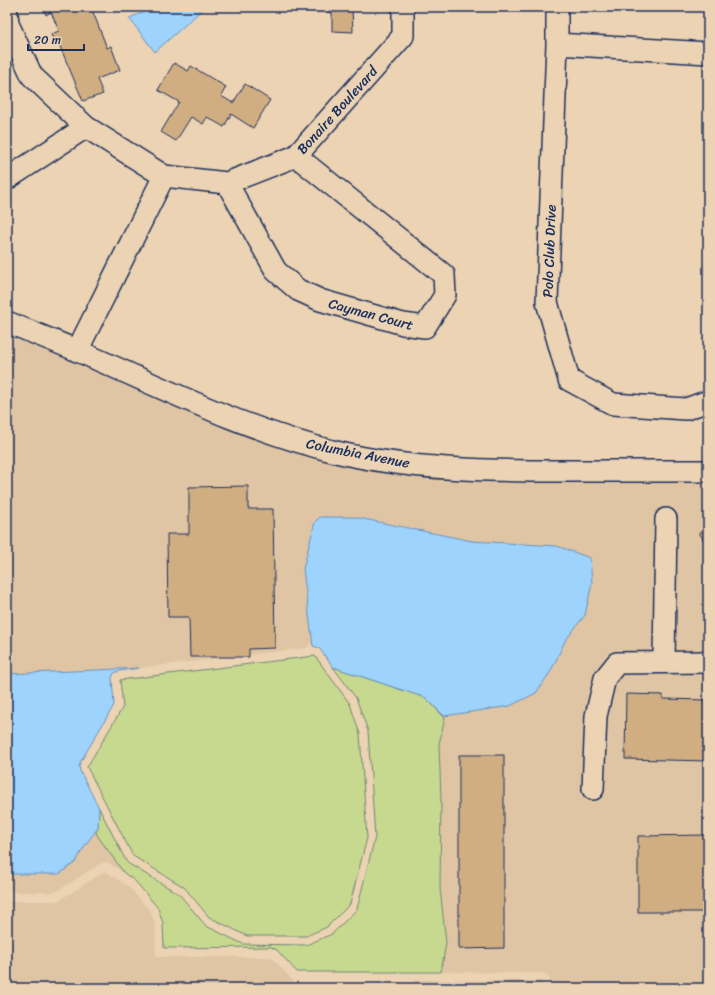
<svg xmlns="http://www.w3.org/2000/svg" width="715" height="995" font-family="Sriracha,sans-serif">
  <rect width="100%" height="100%" fill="#ebd3b3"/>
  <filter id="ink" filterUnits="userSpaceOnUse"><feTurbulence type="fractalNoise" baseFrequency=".025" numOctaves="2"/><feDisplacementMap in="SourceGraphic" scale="8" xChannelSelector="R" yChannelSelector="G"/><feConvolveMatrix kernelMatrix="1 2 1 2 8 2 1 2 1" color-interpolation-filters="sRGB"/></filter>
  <g filter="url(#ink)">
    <path fill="#dfc5a3" d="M 7,333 L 73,360 L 81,365 L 82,364 L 191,414 L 250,437 L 291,451 L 336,463 L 387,472 L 433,478 L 482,481 L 708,482 L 708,988 L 555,988 L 548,976 L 544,973 L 441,972 L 446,943 L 440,888 L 441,800 L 439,744 L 445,718 L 444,716 L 467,712 L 551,671 L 565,641 L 585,615 L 590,558 L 557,546 L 472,541 L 354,517 L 320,517 L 303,569 L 313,646 L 311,643 L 306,648 L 139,668 L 7,674 Z
      M 96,832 L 124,873 L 109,863 L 103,862 L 56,892 L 7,892 L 7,874 L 59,874 Z
      M 105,871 L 129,887 L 150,911 L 155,923 L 156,957 L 271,957 L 293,981 L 293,988 L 7,988 L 7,901 L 58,901 Z
      M 414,980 L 541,981 L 546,988 L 414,988 Z"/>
    <path fill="#c7d98e" stroke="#718476" d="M 315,656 L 350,704 L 360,734 L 367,838 L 350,904 L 327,927 L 306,936 L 247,936 L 209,917 L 184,887 L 133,856 L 87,767 L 123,707 L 120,680 Z
      M 333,667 L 426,698 L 445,718 L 439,744 L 441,800 L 440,888 L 446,943 L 441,972 L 297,972 L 277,950 L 271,947 L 164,948 L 163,923 L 158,908 L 135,881 L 124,873 L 97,835 L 96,832 L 98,828 L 99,808 L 126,861 L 129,864 L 179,894 L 206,926 L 243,944 L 306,945 L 332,934 L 357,909 L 375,837 L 368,731 L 356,698 Z"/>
    <path fill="#9dd3fc" stroke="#6991bd" d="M 157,7 L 205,7 L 155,52 L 129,18 Z
      M 320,517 L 354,517 L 472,541 L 557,546 L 590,558 L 592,583 L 585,615 L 565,641 L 551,671 L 536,693 L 510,706 L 444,716 L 426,698 L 333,667 L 319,648 L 313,646 L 303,569 L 315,522 Z
      M 139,668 L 119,671 L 114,673 L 112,678 L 114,705 L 81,761 L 79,766 L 80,771 L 99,808 L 98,828 L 86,844 L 75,863 L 59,874 L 7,874 L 7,674 Z"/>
    <path fill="#d0ae82" stroke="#1b2f5e" d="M 43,7 L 91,7 L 107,48 L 111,46 L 120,70 L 97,79 L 103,94 L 83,101 L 59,44 L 55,45 L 51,34 L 59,31 L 51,12 L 46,15 Z
      M 313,7 L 352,7 L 353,32 L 332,31 L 332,12 L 313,12 Z
      M 174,63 L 188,71 L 191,66 L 226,87 L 221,96 L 233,103 L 245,84 L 270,100 L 253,128 L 231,114 L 224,127 L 207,117 L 203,124 L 191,117 L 176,141 L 161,132 L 179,102 L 158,90 Z
      M 248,486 L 248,509 L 273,509 L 275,648 L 249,649 L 249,657 L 190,657 L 189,617 L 168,617 L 167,534 L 189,534 L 189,487 Z
      M 699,532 L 708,532 L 708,548 Z
      M 708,587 L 708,632 L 706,632 L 705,588 Z
      M 626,694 L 663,695 L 663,699 L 708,700 L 708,761 L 625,759 Z
      M 459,755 L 504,755 L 504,948 L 459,949 Z
      M 708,835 L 708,912 L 638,912 L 638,836 Z"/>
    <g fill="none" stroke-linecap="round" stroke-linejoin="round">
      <g stroke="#1b2f5e" stroke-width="24">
        <path id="minor" d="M 557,7 L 557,44 L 547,302 L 569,380 L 613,404 L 686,409 L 708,401
          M 7,13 L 8,24 L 32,76 L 86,127 L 164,176 L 227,183 L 296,156 L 403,36 L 403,7
          M 557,44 L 708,53
          M 7,179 L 86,127
          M 227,183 L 276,271 L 298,290 L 320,300 L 403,324 L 425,327 L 445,295 L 444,275 L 296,156
          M 7,322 C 31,332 55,341 78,351 C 163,388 245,430 336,452 C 411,470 489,471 565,471 C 613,471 660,471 708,471
          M 77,351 L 164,176
          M 664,662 L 666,519
          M 593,789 L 596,716 L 605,678 L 617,663 L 708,662"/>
      </g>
      <use href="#minor" stroke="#ebd3b3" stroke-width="21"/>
    </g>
  </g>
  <g text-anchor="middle" stroke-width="3" stroke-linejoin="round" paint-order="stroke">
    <g font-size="14" fill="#1b2f5e" stroke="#ebd3b3">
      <text transform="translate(337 110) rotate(-48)" y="5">Bonaire Boulevard</text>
      <text transform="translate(549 251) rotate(-88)" y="5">Polo Club Drive</text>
      <text transform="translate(371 314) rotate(15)" y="5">Cayman Court</text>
      <text transform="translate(358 453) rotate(11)" y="5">Columbia Avenue</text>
    </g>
  </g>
  <rect width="715" height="995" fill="none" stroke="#ebd3b3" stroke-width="24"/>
  <rect x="12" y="12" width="691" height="971" fill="none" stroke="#1b2f5e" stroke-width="1.5" filter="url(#ink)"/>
  <path d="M28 44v6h56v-6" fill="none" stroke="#1b2f5e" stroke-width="2"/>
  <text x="34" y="44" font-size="12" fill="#1b2f5e" stroke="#ebd3b3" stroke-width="3" paint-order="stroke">20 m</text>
</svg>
